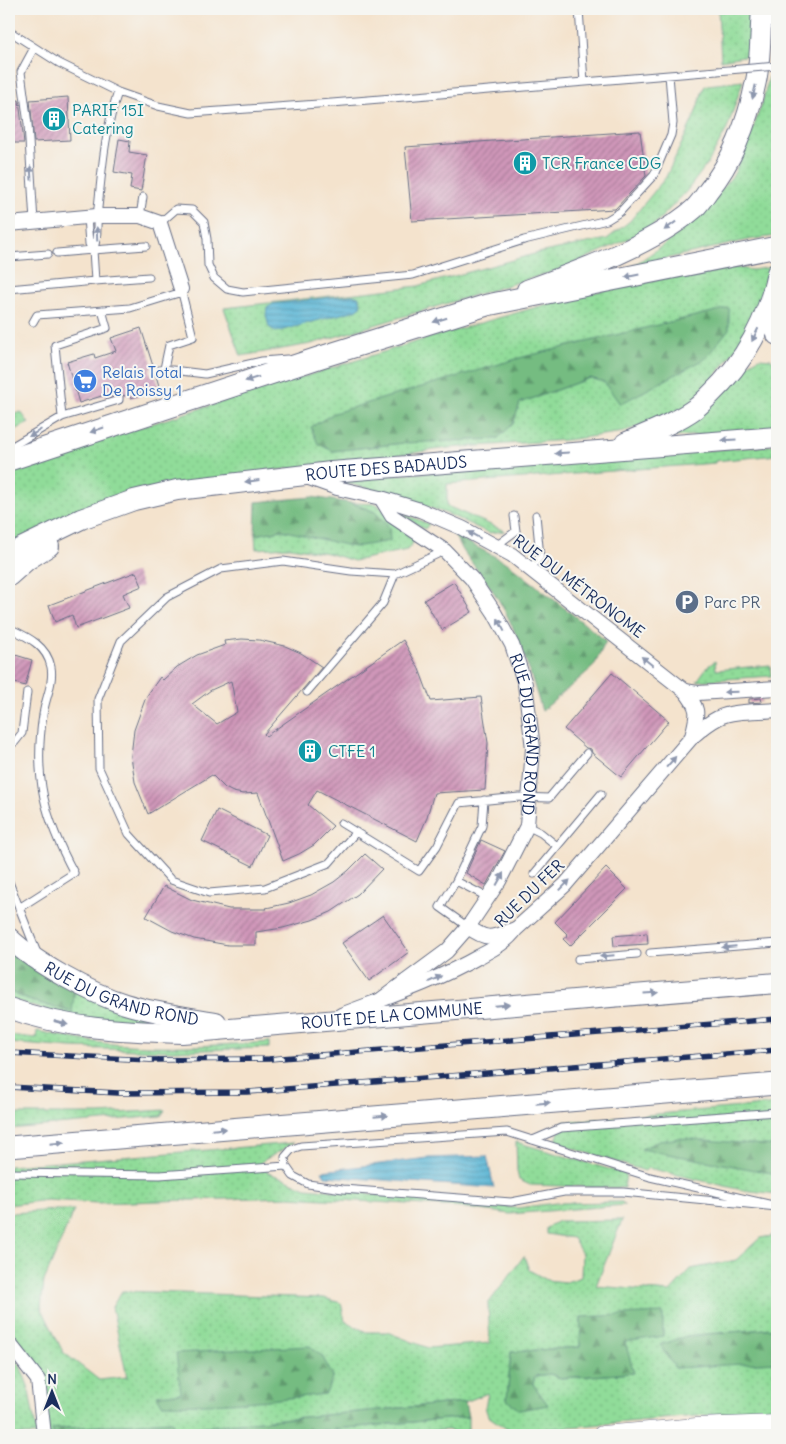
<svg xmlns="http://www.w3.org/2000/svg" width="786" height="1444" font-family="Delius,sans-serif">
  <defs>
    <pattern id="grass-dots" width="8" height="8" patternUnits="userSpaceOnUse" patternTransform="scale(1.25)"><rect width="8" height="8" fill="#90dc99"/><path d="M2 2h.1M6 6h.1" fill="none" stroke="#7cbd86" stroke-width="1.8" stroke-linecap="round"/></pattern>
    <pattern id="forest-firs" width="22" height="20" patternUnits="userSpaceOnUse" patternTransform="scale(1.25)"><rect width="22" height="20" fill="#74bc81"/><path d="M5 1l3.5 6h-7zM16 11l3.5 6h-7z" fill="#5e996d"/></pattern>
    <pattern id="water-rules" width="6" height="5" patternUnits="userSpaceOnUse" patternTransform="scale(1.25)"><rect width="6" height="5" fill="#56b4d4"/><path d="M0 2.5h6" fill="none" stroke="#4693af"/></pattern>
    <pattern id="building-hatch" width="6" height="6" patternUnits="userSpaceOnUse" patternTransform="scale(1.25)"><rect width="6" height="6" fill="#d097b9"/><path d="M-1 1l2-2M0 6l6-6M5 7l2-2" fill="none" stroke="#a87c9a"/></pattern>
  </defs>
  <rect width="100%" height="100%" fill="#f6f6f2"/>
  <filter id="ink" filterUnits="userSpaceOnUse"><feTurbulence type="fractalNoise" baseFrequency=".02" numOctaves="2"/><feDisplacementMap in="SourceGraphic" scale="10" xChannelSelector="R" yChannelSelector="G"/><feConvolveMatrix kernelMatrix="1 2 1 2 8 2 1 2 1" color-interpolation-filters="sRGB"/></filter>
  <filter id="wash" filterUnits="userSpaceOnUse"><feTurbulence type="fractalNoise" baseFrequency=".0096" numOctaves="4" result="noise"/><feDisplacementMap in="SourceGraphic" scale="20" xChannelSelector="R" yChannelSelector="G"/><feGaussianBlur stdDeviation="1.12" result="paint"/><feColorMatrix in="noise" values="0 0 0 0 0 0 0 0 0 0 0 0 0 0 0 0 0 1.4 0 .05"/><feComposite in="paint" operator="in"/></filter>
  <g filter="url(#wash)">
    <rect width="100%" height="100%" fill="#f4e3cd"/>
    <path fill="url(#grass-dots)" stroke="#56867c" fill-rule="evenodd" d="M 718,9 L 755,9 L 749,55 L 721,60 Z
      M 769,77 L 777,77 L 776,236 L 748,240 L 633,266 L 665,244 L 703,212 L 734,174 L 748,143 L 762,103 Z
      M 743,81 L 727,129 L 708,163 L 686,192 L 650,229 L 562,269 L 311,344 L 241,356 L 224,308 L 418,286 L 538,253 L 607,239 L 630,221 L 666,177 L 694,117 L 704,87 L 707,85 Z
      M 732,267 L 752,270 L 773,267 L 755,319 L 730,357 L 707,387 L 686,407 L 624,432 L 567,440 L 448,448 L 370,459 L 252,473 L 9,547 L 9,468 L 438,335 L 576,296 L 688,273 ZM 729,329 L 604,382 L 590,378 L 520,403 L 513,424 L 404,443 L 333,451 Z
      M 759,358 L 771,359 L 777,363 L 777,429 L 646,439 L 747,365 Z
      M 21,412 L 29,423 L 9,433 L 9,416 Z
      M 777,445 L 777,455 L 715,461 L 715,463 L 447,484 L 447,506 L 505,531 L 489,533 L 448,514 L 388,493 L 333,480 Z
      M 351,503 L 377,504 L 416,539 L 407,550 L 354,561 L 327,553 L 290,547 L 256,549 L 255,535 L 282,530 L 308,535 L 389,527 L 375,512 Z
      M 394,510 L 429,524 L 425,529 Z
      M 715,661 L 716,670 L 770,665 L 771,676 L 697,681 L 707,667 Z
      M 75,988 L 172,1024 L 76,1019 L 9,999 L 9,991 L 28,1000 L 71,1012 Z
      M 37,1031 C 67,1037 97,1044 127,1045 C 174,1048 222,1045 269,1042 L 269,1048 L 171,1051 L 71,1048 L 9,1043 L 9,1035 L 36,1038 Z
      M 777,1104 L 777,1194 L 742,1190 L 648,1168 L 645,1171 L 562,1145 L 556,1141 L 562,1122 Z
      M 165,1110 L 161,1116 L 9,1129 L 9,1114 L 99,1114 Z
      M 516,1142 L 626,1174 L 624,1188 L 530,1185 L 519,1180 L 517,1171 Z
      M 294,1143 L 261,1162 L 268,1173 L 286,1179 L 306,1188 L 518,1208 L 556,1203 L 622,1202 L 625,1205 L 510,1214 L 459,1207 L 289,1197 L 97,1203 L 47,1200 L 9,1205 L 9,1166 Z
      M 55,1210 L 74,1210 L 44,1281 L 41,1307 L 63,1352 L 99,1380 L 127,1377 L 112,1307 L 122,1291 L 324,1298 L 341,1303 L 345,1321 L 366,1332 L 387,1332 L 428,1348 L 490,1343 L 488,1304 L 524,1256 L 529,1270 L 547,1280 L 566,1282 L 581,1277 L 582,1254 L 573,1238 L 546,1234 L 546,1228 L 558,1221 L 622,1220 L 596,1286 L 670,1292 L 691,1269 L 736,1260 L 760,1238 L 777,1235 L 777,1328 L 686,1336 L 675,1368 L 775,1361 L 777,1409 L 511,1432 L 488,1416 L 485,1407 L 488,1393 L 465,1402 L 175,1429 L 171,1421 L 53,1429 L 54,1435 L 49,1435 L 42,1376 L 26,1349 L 9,1336 L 9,1215 L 13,1213 ZM 581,1318 L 624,1342 L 633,1373 L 561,1378 L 550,1374 L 535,1376 L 533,1384 L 547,1404 L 519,1410 L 507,1400 L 511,1352 L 580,1347 Z
      M 9,1352 L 20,1365 L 28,1386 L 37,1435 L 9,1435 Z
      M 468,1417 L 468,1435 L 448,1430 L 398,1432 L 393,1435 L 270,1435 Z"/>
    <path fill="url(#forest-firs)" stroke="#487670" d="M 729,308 L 729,329 L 705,359 L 620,404 L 604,382 L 590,378 L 520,403 L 513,424 L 497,439 L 404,443 L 333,451 L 318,444 L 311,427 L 334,413 L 523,357 Z
      M 312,497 L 351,503 L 375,512 L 389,527 L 390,541 L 354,547 L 282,530 L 255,535 L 256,502 Z
      M 454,535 L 509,564 L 606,641 L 594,666 L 542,711 C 530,672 519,634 498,599 C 484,576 466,559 454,535 Z
      M 9,950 L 75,988 L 72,1012 L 28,1000 L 9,991 Z
      M 680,1138 L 777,1146 L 777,1174 L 641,1149 L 659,1141 Z
      M 663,1313 L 663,1336 L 625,1342 L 634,1373 L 561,1378 L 550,1374 L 535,1376 L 533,1384 L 548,1405 L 519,1410 L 507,1400 L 511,1352 L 580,1347 L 581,1317 Z
      M 777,1328 L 777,1385 L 775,1362 L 675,1368 L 660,1345 L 686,1336 Z
      M 310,1346 L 322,1356 L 333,1376 L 326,1394 C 271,1400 217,1406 162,1404 L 157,1395 L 181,1393 L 176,1353 Z
      M 465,1402 L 468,1417 L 270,1435 L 54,1435 L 52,1429 L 171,1421 L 175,1429 Z"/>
    <path fill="url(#water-rules)" stroke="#387299" d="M 352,295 L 359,297 L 361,303 L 360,307 L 356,310 L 276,332 L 269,327 L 266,315 L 267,308 L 273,304 Z
      M 487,1156 L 494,1188 L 325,1176 L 322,1171 L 428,1158 Z"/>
    <g id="blocks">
      <path fill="url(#building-hatch)" fill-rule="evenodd" d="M 68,97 L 70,140 L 34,142 L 30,100 Z
        M 19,100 L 24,143 L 11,143 L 9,101 Z
        M 640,131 L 646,176 L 615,209 L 412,221 L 405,147 Z
        M 119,139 L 130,141 L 129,152 L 147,155 L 141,191 L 130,189 L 132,175 L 114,172 Z
        M 141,328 L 153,366 L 150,369 L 150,373 L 153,376 L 156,376 L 160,389 L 131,398 L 129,394 L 124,396 L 119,392 L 114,396 L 106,398 L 105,395 L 79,403 L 67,362 L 94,354 L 95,358 L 116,351 L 111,338 Z
        M 136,572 L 142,586 L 123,594 L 129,608 L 76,628 L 72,615 L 55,622 L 49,605 Z
        M 454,582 L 472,612 L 442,630 L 424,600 Z
        M 242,639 L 259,640 L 285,646 L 301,653 L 322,667 L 264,734 L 266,736 L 403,640 L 419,669 L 431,701 L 481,697 L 488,743 L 485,790 L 434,793 L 426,820 L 417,841 L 317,790 L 308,805 L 333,826 L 314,845 L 299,854 L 283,861 L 258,793 L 243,794 L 233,792 L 225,788 L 212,775 L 148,814 L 135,782 L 131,756 L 134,730 L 146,697 L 160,677 L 163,680 L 177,667 L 197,655 L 225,645 L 224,641 ZM 231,681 L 237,712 L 217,724 L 192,704 L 211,690 Z
        M 9,653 L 32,660 L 25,686 L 9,681 Z
        M 612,673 L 669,721 L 621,777 L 592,753 L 591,749 L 586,748 L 564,729 Z
        M 761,698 L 762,702 L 749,703 L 749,699 Z
        M 217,810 L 267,835 L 253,866 L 202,841 Z
        M 481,840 L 505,851 L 486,885 L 466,873 Z
        M 365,854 L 382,869 L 358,894 L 331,912 L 312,920 L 283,928 L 256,932 L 256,945 L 228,945 L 194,939 L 172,931 L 146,917 L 164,886 L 192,900 L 229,909 L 267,909 L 266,908 L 289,903 L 311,895 L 334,882 L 348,871 Z
        M 606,868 L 627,889 L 570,946 L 563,939 L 568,935 L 555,922 Z
        M 383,915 L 409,952 L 369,981 L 342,943 Z
        M 647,933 L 648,944 L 614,946 L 613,936 Z"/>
    </g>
  </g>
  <g filter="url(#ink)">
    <use href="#blocks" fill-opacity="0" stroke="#676e85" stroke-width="1"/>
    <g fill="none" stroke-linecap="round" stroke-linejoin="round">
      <g stroke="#676e85" stroke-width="9">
        <path id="service" d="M 579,9 L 584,82
          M 9,31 L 59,63 L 118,92 L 158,106 L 191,113 L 332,103 L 717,71
          M 9,199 L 10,224
          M 140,216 L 143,197
          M 87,217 L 89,244 L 93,250 C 99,238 96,222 98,208 C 102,170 105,129 118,92
          M 34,222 L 28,124 L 21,72 L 34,48
          M 160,223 L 176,209 L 192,210 L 204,222 L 207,239 L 208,265 L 214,278 L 227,289 L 243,292 L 413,275 L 524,240 L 607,220 L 620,212 L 654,175 L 671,135 L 673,123 L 669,75
          M 57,253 L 93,250
          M 9,257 L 48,254
          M 95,281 L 149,277
          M 9,289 L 95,281 L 93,250 L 146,246
          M 33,322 L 37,315 L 130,308 L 182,292
          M 164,369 L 169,345 L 193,337 L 181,289
          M 155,371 L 164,369 L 205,374 L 262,361 L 287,359
          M 62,417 L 55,345 L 107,328 L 102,310
          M 9,448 L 62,417 L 119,400 L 119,397
          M 496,546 L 516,531 L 514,516
          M 530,569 L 540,557 L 536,515
          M 9,626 L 11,629 C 28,637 47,646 51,667 C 54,683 45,699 43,715 C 33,778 45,819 74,873 L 19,908
          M 307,692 L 383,603 L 395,574
          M 9,745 L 15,742 L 22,733 L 27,692
          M 341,823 L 419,871 L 437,846 L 459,803 L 519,797 L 549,798 L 587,753
          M 527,826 L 541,833 L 557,846
          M 356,832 L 329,863 L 265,888 L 209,893 L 171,880 L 129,834 L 99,768 L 98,699 L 121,641 L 167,597 L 221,569 L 283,561 L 351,571 L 395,574 L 444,551
          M 534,874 L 601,794
          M 456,881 L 489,898
          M 9,882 L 37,953
          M 468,927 L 440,907 L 456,881 L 482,826 L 484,800
          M 650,953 L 777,943
          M 578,959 L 637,954
          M 533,1140 L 561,1128 L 777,1112
          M 9,1173 L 160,1175 L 286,1166
          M 777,1206 L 650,1177 L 507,1132 L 301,1146 L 292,1149 L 285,1157 L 286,1166 L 293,1176 L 308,1184 L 343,1189 L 511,1202 L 564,1192 L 623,1192 L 777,1207"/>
      </g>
      <g stroke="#676e85" stroke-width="16">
        <g id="minor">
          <path d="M 9,224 L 97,216 L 140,216 L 160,223 L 181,289"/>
          <path d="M 306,477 L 337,488 L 381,498 L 420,510 L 462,528 L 512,555 L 685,691 C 701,711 697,714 692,737"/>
          <path id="s1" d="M 381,498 L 392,516 L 445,551 L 472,579 L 494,612 L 512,645 L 525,684 L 533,748 L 527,826 L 499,881 L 468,927 L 447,951 L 382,999"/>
          <path d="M 685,691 L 698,693 L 777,688"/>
          <path d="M 468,927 C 489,942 492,937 515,929"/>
          <path d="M 341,1015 C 388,997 436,981 480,956 C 493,949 507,942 516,929 L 565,885 L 692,737 C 700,730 708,723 718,718 C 733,710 760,712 777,710"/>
          <path d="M 9,1343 L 38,1380 L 44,1435"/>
        </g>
      </g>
      <g stroke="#676e85" stroke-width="19">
        <path id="tertiary" d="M 602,1435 L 697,1427 L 777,1424"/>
      </g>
      <g stroke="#676e85" stroke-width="22">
        <g id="secondary">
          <path d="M 527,290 C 579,271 652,245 694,209 C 699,204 704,197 708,191 C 734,159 748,121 756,81 C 761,58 760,32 762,9"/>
          <path d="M 774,297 L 777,335"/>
          <path d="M 625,443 C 648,433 675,423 696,408 C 701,404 706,399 710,395 C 744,363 768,319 777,273"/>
          <path id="s2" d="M 9,554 L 81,519 L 134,500 L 177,490 L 331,472 L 777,437"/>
          <path d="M 9,576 L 27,560 L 49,546"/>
          <path id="s3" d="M 9,938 C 35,963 90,993 125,1004 C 155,1013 185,1017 216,1022"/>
          <path id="s4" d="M 9,1008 C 66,1029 122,1031 182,1033 L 777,983"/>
        </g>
      </g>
      <g stroke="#676e85" stroke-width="23">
        <path id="primary" d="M 9,460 L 318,358 L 487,305 L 777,247
          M 9,1147 L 777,1084"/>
      </g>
      <use href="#service" stroke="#fff" stroke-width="7"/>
      <use href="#minor" stroke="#fff" stroke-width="14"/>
      <use href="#tertiary" stroke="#fff" stroke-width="18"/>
      <use href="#secondary" stroke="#fff" stroke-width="20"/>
      <use href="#primary" stroke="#fff" stroke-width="21"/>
      <g stroke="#1b2f5e" stroke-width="5.5">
        <path id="rail" d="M 9,1053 L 150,1060 L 269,1059 L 777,1019
          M 9,1087 L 118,1093 L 248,1092 L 777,1050"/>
      </g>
      <use href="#rail" stroke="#f6f6f2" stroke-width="4" stroke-dasharray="11" stroke-linecap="butt"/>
      <g stroke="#676e85" stroke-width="9" stroke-linecap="butt">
        <path id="service-bridge" d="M 717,71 L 777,66"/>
      </g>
      <use href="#service-bridge" stroke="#fff" stroke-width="7"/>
    </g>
    <defs><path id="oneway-solid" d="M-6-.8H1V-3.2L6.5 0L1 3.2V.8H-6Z" transform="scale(1.25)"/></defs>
    <g fill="#8d97ae">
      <use href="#oneway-solid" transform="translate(754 92) rotate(103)"/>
      <use href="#oneway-solid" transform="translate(31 173) rotate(-94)"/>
      <use href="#oneway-solid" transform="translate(670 226) rotate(144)"/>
      <use href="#oneway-solid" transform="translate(97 234) rotate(-92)"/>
      <use href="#oneway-solid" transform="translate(632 276) rotate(169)"/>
      <use href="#oneway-solid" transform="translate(440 320) rotate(162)"/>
      <use href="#oneway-solid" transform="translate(755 335) rotate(116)"/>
      <use href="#oneway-solid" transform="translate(252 379) rotate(162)"/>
      <use href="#oneway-solid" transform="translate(97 430) rotate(161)"/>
      <use href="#oneway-solid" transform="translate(35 433) rotate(150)"/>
      <use href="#oneway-solid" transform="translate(729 440) rotate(176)"/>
      <use href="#oneway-solid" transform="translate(562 453) rotate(176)"/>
      <use href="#oneway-solid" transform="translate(252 481) rotate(173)"/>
      <use href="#oneway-solid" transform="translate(474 535) rotate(-152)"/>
      <use href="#oneway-solid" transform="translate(501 625) rotate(-118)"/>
      <use href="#oneway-solid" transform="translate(647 661) rotate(-141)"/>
      <use href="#oneway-solid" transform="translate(731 692) rotate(178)"/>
      <use href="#oneway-solid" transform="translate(671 762) rotate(-49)"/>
      <use href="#oneway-solid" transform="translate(500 879) rotate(-61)"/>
      <use href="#oneway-solid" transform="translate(565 885) rotate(-46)"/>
      <use href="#oneway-solid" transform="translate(729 947) rotate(175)"/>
      <use href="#oneway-solid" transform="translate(607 956) rotate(175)"/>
      <use href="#oneway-solid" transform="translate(435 979) rotate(-25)"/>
      <use href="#oneway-solid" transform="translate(651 993) rotate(-4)"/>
      <use href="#oneway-solid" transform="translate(502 1005) rotate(-5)"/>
      <use href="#oneway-solid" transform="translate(61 1023) rotate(15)"/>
      <use href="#oneway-solid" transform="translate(543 1103) rotate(-5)"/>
      <use href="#oneway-solid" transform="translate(381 1116) rotate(-5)"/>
      <use href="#oneway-solid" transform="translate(219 1129) rotate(-5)"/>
      <use href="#oneway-solid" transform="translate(57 1143) rotate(-5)"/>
    </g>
  </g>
  <defs>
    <g id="building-disc" transform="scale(1.25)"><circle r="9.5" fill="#0f9aa8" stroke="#f6f6f2"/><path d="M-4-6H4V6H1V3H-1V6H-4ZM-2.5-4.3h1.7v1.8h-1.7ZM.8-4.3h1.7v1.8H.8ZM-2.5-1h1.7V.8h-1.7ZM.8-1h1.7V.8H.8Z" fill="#fff"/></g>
    <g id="supermarket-disc" transform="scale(1.25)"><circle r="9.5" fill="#3f7fe0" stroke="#f6f6f2"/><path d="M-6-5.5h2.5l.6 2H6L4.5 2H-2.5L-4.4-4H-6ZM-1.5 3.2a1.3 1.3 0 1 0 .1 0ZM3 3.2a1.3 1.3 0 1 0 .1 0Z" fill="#fff"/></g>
    <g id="parking-disc" transform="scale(1.25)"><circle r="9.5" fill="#5c6f8a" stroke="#f6f6f2"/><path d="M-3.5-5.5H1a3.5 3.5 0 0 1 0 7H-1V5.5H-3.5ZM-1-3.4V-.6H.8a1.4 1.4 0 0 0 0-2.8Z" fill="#fff"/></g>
  </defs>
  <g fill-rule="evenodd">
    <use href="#building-disc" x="54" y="119"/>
    <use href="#building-disc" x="525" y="163"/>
    <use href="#supermarket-disc" x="85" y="381"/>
    <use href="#parking-disc" x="687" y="602"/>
    <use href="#building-disc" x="310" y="751"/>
  </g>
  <g text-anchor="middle" stroke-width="4" stroke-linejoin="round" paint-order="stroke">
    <g font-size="16" fill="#0d838f" stroke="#f6f6f2" text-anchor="start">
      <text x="72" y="116">PARIF 15I<tspan x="72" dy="18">Catering</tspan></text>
      <text x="542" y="169">TCR France CDG</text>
      <text x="328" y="757">CTFE 1</text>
    </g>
    <g font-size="16" fill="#366cbe" stroke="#f6f6f2" text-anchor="start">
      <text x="102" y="378">Relais Total<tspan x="102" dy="18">De Roissy 1</tspan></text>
    </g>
    <g font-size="16" fill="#1b2f5e" stroke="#f6f6f2">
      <text dy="6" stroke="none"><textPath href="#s2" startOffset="391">ROUTE DES BADAUDS</textPath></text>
      <text transform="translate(579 586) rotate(37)" y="6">RUE DU MÉTRONOME</text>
      <text dy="6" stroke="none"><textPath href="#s1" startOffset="292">RUE DU GRAND ROND</textPath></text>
      <text transform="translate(529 893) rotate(-44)" y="6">RUE DU FER</text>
      <text dy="6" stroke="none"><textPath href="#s3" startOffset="128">RUE DU GRAND ROND</textPath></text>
      <text dy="6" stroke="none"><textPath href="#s4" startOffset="386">ROUTE DE LA COMMUNE</textPath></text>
    </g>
    <g font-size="16" fill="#4e5e75" stroke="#f6f6f2" text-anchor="start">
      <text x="704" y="608">Parc PR</text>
    </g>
  </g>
  <rect width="786" height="1444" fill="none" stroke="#f6f6f2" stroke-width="30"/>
  <g transform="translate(52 1392)" stroke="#f6f6f2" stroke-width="4" paint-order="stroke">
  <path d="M0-4L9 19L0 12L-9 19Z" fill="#1b2f5e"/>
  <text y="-8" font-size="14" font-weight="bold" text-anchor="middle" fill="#1b2f5e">N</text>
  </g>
</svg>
